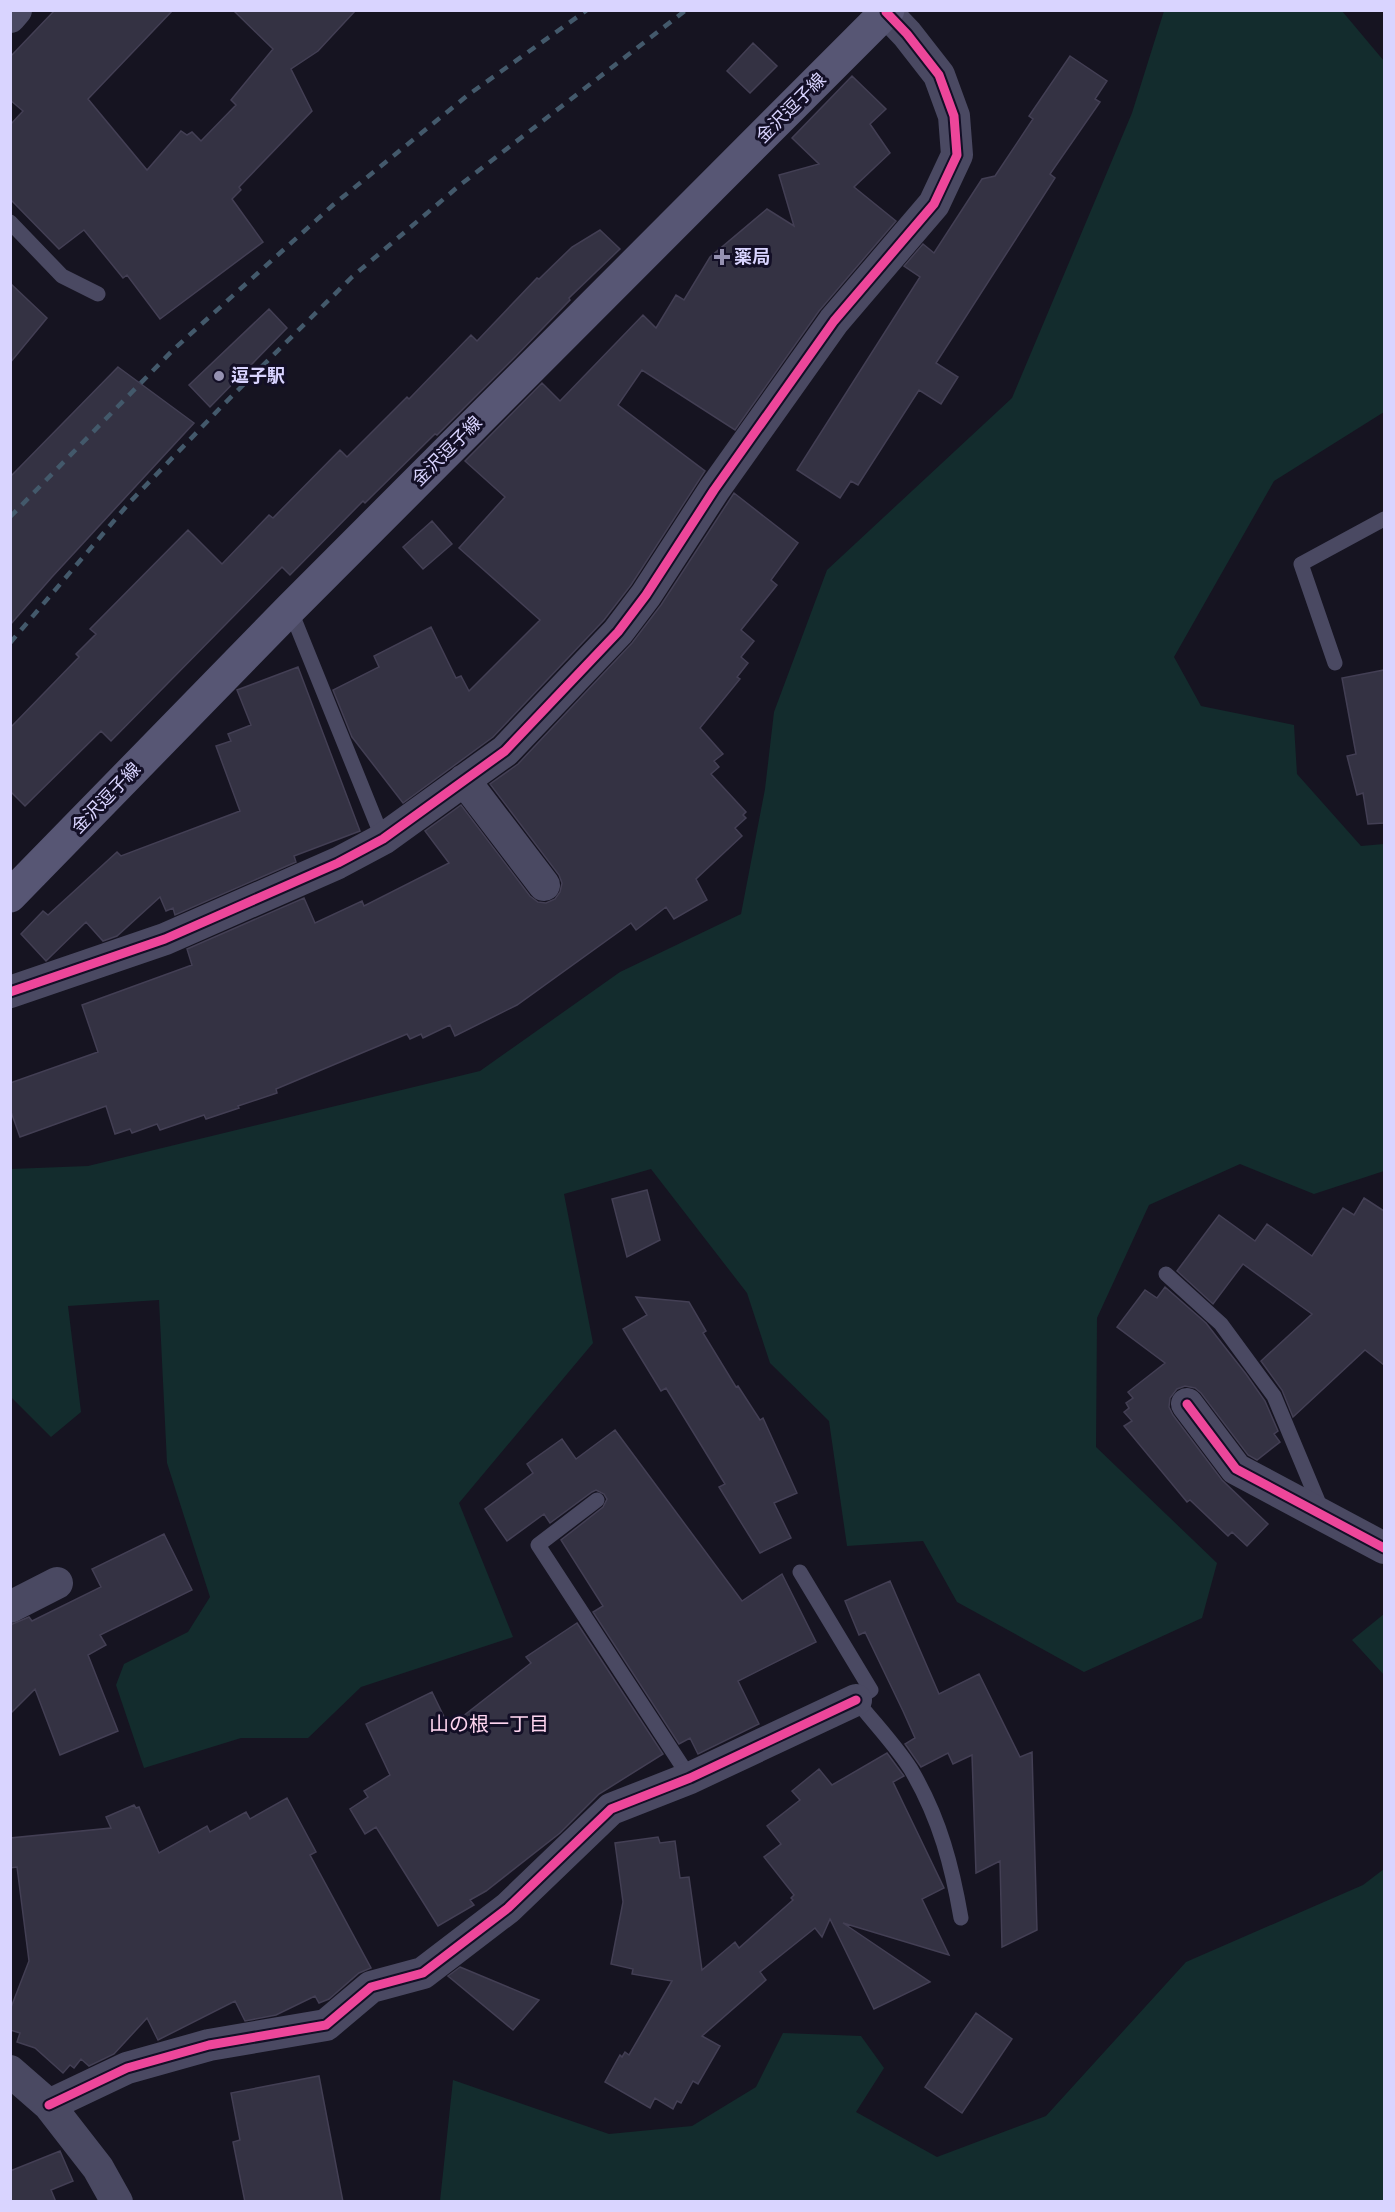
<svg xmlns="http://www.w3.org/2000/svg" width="1395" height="2212" font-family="Jost,'Noto Sans JP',sans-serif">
  <rect width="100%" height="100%" fill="#161421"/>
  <path fill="#132c2d" d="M 1164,11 L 1342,11 L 1384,61 L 1384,412 L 1274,481 L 1174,657 L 1201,706 L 1294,725 L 1297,774 L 1361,846 L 1384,844 L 1384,1171 L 1314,1194 L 1240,1164 L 1149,1205 L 1097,1318 L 1096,1447 L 1217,1563 L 1202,1618 L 1084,1672 L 957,1602 L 923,1541 L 847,1546 L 829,1421 L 770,1363 L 747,1293 L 651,1169 L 564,1194 L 593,1343 L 459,1503 L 513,1637 L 361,1687 L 308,1738 L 241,1738 L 144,1768 L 116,1685 L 124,1664 L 188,1632 L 210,1597 L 167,1463 L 159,1300 L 68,1306 L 81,1412 L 51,1437 L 11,1397 L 11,1169 L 88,1166 L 480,1071 L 620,972 L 741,914 L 765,789 L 774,712 L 827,570 L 1012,398 L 1132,113 Z
    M 1384,1614 L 1384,1675 L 1352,1640 Z
    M 1384,1869 L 1384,2201 L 440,2201 L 453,2080 L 609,2134 L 692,2126 L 756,2087 L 783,2033 L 861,2036 L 884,2068 L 856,2112 L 937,2157 L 1046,2116 L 1186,1962 L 1363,1885 Z"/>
  <path fill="#343243" stroke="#433f54" stroke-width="1.5" d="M 55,10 L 173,10 L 88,99 L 147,170 L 181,131 L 187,135 L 192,132 L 201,141 L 236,105 L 231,100 L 273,49 L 233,10 L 356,10 L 318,51 L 291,69 L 312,111 L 239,187 L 241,190 L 232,199 L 263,242 L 160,319 L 127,275 L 123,278 L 84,230 L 59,249 L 10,199 L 10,125 L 23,111 L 10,100 L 10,57 Z
    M 753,43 L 777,66 L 750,93 L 727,71 Z
    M 1070,56 L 1107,81 L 1095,99 L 1100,102 L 1050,174 L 1055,178 L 936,363 L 958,377 L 941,404 L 919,390 L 858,485 L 851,481 L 840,498 L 797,470 L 920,277 L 904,266 L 923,244 L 934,253 L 982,179 L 995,176 L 1033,119 L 1029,116 Z
    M 852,76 L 886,109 L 870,124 L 890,153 L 854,187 L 896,221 L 819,311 L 735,430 L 642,370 L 618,405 L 705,471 L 631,585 L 604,620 L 493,737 L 403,803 L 352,737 L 333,690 L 379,667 L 374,656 L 431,627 L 456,678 L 461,676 L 469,691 L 540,620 L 459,548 L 505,497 L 465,461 L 542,383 L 560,401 L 643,315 L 656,328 L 676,295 L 684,300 L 710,257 L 767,209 L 794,226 L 779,175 L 819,164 L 792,138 Z
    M 600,230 L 620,249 L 569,298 L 570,300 L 515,357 L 437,435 L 435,434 L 365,503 L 363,501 L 290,575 L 282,567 L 111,741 L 101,731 L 25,806 L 10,791 L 10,728 L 79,657 L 76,654 L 96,634 L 90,629 L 188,530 L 222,564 L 269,515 L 273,518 L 340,450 L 347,457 L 407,397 L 409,399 L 471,335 L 477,341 L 537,278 L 539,279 L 572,247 Z
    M 10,283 L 47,318 L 10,363 Z
    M 269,309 L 287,328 L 210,407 L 189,385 Z
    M 118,367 L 194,423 L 52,577 L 10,625 L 10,477 Z
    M 734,493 L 798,543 L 771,580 L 777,585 L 741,630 L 754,641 L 741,657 L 748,663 L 737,677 L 740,679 L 700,728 L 723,754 L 714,761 L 719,767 L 711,774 L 746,812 L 743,815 L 746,818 L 735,828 L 742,836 L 696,879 L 707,900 L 674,919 L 666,907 L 636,930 L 631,923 L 517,1005 L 455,1036 L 450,1025 L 423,1038 L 421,1034 L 410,1039 L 407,1034 L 276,1089 L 277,1093 L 238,1106 L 239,1108 L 206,1119 L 204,1115 L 160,1130 L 157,1124 L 132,1133 L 130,1129 L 115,1134 L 106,1106 L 20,1137 L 10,1109 L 10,1083 L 98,1052 L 82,1005 L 192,965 L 187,949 L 304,898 L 315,923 L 362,901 L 364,906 L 449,863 L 425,831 L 461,805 L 530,896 L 538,902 L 546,903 L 555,899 L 560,892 L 562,883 L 559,875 L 490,784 L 518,764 L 632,643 L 661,605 Z
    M 432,521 L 452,544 L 423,569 L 403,547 Z
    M 298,667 L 360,831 L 294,856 L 296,862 L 175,915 L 173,908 L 166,911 L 160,897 L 117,936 L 103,941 L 86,922 L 46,961 L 21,934 L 43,911 L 48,915 L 117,852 L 121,856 L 240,811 L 216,746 L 231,741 L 228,734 L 251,725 L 237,690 Z
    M 1384,670 L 1384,823 L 1368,824 L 1363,793 L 1357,795 L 1347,756 L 1356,754 L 1342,678 Z
    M 647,1190 L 660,1240 L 627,1257 L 612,1199 Z
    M 1364,1198 L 1384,1211 L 1384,1365 L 1365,1350 L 1293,1417 L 1282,1390 L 1261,1361 L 1312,1314 L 1243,1264 L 1213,1304 L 1177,1271 L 1219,1215 L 1255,1241 L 1267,1224 L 1312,1256 L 1343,1208 L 1354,1215 Z
    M 1165,1287 L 1206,1323 L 1246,1374 L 1265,1401 L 1278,1431 L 1274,1434 L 1280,1442 L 1257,1460 L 1248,1455 L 1201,1393 L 1195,1388 L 1185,1386 L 1177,1389 L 1170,1398 L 1169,1407 L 1173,1415 L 1222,1480 L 1268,1524 L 1247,1546 L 1232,1532 L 1228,1536 L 1190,1500 L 1187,1502 L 1124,1426 L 1132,1421 L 1124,1412 L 1129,1408 L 1126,1403 L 1133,1398 L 1128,1392 L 1165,1363 L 1117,1327 L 1145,1290 L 1157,1298 Z
    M 636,1297 L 689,1302 L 706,1331 L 703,1333 L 736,1387 L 738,1386 L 760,1420 L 763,1418 L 797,1493 L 774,1503 L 791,1538 L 760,1553 L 719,1487 L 725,1484 L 666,1388 L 661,1391 L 623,1329 L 647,1315 Z
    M 615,1430 L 742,1601 L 782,1574 L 816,1642 L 738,1681 L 759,1724 L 698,1754 L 690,1738 L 679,1744 L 593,1612 L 603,1606 L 561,1540 L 603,1507 L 607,1499 L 604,1494 L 596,1490 L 592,1492 L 550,1523 L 544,1514 L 507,1541 L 485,1509 L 533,1473 L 527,1464 L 562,1439 L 576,1459 Z
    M 164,1534 L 192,1590 L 100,1635 L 106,1645 L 88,1655 L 118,1731 L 60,1755 L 35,1689 L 10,1714 L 10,1625 L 29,1617 L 32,1621 L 101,1587 L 92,1569 Z
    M 890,1581 L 939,1694 L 979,1674 L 1020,1757 L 1032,1752 L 1037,1930 L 1002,1947 L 1000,1861 L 976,1873 L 972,1755 L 953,1764 L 948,1753 L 921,1767 L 905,1744 L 915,1738 L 903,1711 L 865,1632 L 859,1635 L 845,1601 Z
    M 577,1623 L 663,1754 L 599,1794 L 560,1833 L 486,1891 L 470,1900 L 474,1905 L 438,1926 L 376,1827 L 365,1834 L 350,1809 L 368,1797 L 364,1791 L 390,1775 L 366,1724 L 432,1692 L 449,1727 L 531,1663 L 526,1657 Z
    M 887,1753 L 904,1776 L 893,1782 L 944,1888 L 922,1899 L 949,1955 L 843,1923 L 930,1982 L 874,2009 L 830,1919 L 822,1937 L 815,1928 L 760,1972 L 766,1980 L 702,2036 L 720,2046 L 698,2084 L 693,2081 L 681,2103 L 677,2101 L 673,2109 L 655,2098 L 650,2108 L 605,2082 L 620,2055 L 622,2057 L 625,2052 L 629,2055 L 672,1981 L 632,1974 L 633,1969 L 611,1964 L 623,1902 L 615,1843 L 658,1837 L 660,1843 L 675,1841 L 680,1878 L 689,1877 L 702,1970 L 735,1942 L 739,1948 L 793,1900 L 791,1898 L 794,1895 L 764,1857 L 781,1844 L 767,1826 L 800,1800 L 792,1791 L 819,1769 L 832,1785 Z
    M 287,1798 L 316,1852 L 310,1855 L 371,1968 L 359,1973 L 329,1999 L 319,2003 L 315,1996 L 276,2015 L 245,2021 L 235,2001 L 158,2040 L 147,2018 L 114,2054 L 89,2066 L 81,2059 L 74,2068 L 70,2065 L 63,2073 L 35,2048 L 17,2042 L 20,2033 L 10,2030 L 10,2010 L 29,1961 L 17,1867 L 10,1868 L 10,1838 L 111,1828 L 106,1817 L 134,1805 L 136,1808 L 139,1807 L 159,1853 L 207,1826 L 210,1832 L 246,1812 L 250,1819 Z
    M 460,1967 L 539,2000 L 513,2030 L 448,1976 Z
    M 976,2013 L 1012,2039 L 962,2113 L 925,2087 Z
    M 319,2076 L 343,2202 L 245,2202 L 233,2142 L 240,2140 L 231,2093 Z
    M 60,2151 L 73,2181 L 51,2190 L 56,2202 L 10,2202 L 10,2171 Z"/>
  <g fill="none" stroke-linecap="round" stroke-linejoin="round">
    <path stroke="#4a4962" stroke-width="15" d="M 10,222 L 62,276 L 98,294
      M 290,609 L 383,839
      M 1335,663 L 1301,564 L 1384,519
      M 1166,1274 L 1221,1324 L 1274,1396 L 1322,1511
      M 597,1500 L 538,1545 L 690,1778
      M 800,1572 L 871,1690 L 856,1700 C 873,1722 900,1750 913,1773 C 940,1820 952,1866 961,1918"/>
    <path stroke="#4a4962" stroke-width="32" d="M 10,17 L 16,10
      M 464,780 L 544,885
      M 10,992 L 165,939 L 338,863 L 383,839 L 505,751 L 618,632 L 646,595 L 714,490 L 834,321 L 934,204 L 957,155 L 954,116 L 939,75 L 907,34 L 886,12
      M 1187,1404 L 1236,1469 L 1384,1548
      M 10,1607 L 57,1583
      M 10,2071 L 49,2105 L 98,2168 L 117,2202
      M 49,2105 L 127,2068 L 209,2045 L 326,2025 L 371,1987 L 423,1973 L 508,1908 L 611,1809 L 690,1778 L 856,1700"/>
    <path stroke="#575674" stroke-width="33" d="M 10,896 L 290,609 L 888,10"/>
    <path stroke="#43596b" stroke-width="4.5" stroke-dasharray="9 8" stroke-linecap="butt" d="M 10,517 L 174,349 L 333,205 L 468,95 L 587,10
      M 10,643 L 130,502 L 224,404 L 352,277 L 460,185 L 686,10"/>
    <g stroke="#130f26" stroke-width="13">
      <path id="cycleway" d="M 10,992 L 165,939 L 338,863 L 383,839 L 505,751 L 618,632 L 646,595 L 714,490 L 834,321 L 934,204 L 957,155 L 954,116 L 939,75 L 907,34 L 886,12
        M 1187,1404 L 1236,1469 L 1384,1548
        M 49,2105 L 127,2068 L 209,2045 L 326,2025 L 371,1987 L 423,1973 L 508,1908 L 611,1809 L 690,1778 L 856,1700"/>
    </g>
    <use href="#cycleway" stroke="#ed469a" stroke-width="9"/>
  </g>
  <g fill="#9591b1" stroke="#130f26" stroke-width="2">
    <path d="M719 248h6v6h6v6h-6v6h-6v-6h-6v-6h6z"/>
    <circle cx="219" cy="376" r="6"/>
  </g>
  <g text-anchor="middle" stroke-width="6" stroke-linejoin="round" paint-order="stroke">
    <g font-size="18" fill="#d9d4ff" stroke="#130f26">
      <text transform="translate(791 108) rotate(-45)" y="6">金沢逗子線</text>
      <text transform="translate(447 451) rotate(-45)" y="6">金沢逗子線</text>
      <text transform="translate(106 798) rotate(-46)" y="6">金沢逗子線</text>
    </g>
    <g font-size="18" font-weight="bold" fill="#d9d4ff" stroke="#130f26" text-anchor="start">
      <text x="734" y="263">薬局</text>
      <text x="231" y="382">逗子駅</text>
    </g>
    <g font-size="20" fill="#ffd6f0" stroke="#130f26">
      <text x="489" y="1731">山の根一丁目</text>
    </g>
  </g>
  <rect width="1395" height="2212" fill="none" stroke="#d9d4ff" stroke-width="24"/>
</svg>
